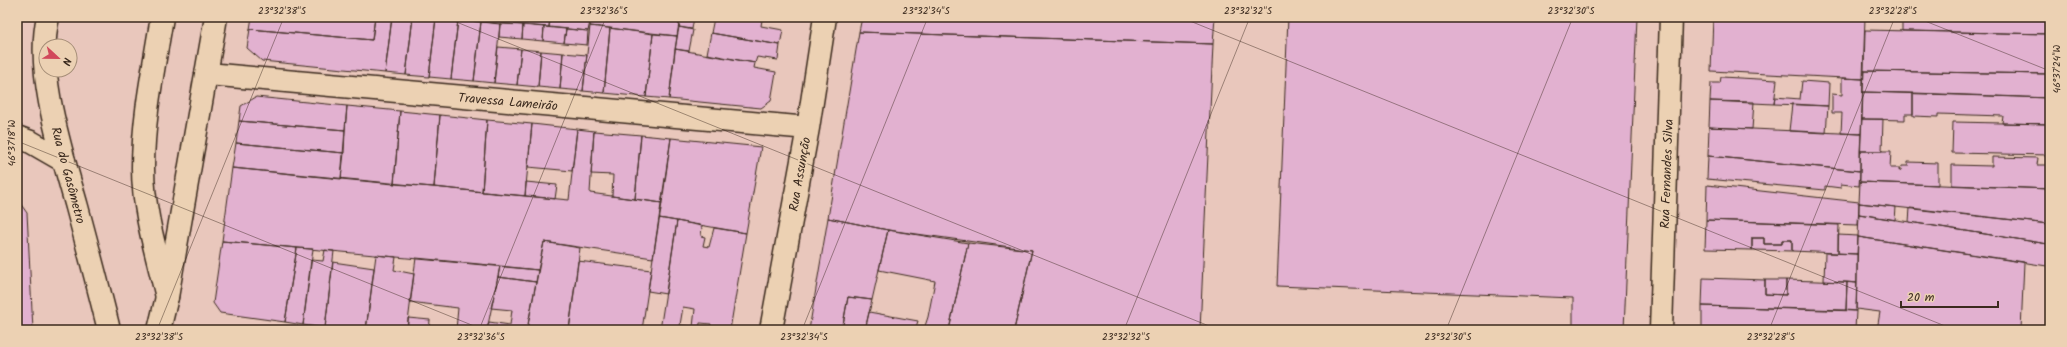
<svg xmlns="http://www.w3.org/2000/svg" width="2067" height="347" font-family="Kalam,sans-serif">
  <rect width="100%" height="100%" fill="#e9c7bc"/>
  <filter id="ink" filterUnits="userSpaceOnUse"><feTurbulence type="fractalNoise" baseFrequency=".025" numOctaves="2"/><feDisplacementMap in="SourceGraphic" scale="8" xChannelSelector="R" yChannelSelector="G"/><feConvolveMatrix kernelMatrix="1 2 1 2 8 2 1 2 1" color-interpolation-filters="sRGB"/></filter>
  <g filter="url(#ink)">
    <path fill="#e2b1d0" stroke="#3b2a1e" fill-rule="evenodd" d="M 252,17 L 375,17 L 372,40 L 250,29 Z
      M 375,17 L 392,17 L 385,73 L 262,61 L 247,48 L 250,29 L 372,40 Z
      M 392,17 L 413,17 L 406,75 L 385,73 Z
      M 413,17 L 436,18 L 429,77 L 406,75 Z
      M 424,17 L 550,17 L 549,27 Z
      M 550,17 L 591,17 L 588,31 L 549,27 Z
      M 591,17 L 680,17 L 677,36 L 590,26 Z
      M 680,17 L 694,17 L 692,29 L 679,27 Z
      M 708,17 L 742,17 L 762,20 L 761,26 L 783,30 L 780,45 L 711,33 L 714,18 Z
      M 862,17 L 1215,17 L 1213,44 L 859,32 Z
      M 1288,17 L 1637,17 L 1624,330 L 1573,330 L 1573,298 L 1277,286 Z
      M 1713,17 L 1865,17 L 1863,79 L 1711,71 Z
      M 1902,17 L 2050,17 L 2050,34 L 1902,31 Z
      M 436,18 L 458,20 L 451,79 L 429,77 Z
      M 458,20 L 481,22 L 474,81 L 451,79 Z
      M 481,22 L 500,24 L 494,83 L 474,81 Z
      M 500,24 L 523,25 L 522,39 L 499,37 Z
      M 523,25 L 544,27 L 543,41 L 522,39 Z
      M 590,26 L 610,28 L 604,93 L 583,91 Z
      M 544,27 L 566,29 L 564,43 L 543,41 Z
      M 679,27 L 693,30 L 689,51 L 675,49 Z
      M 610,28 L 653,34 L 646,97 L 604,93 Z
      M 566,29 L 588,31 L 587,45 L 564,43 Z
      M 1865,30 L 2050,34 L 2050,74 L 1864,71 Z
      M 859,32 L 1213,44 L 1200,330 L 1014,330 L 1032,250 L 888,230 L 828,218 Z
      M 711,33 L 780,45 L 778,60 L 757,57 L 755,63 L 707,54 Z
      M 653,34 L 677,36 L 669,99 L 646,97 Z
      M 498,47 L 521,49 L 517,85 L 494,83 Z
      M 521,49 L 541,51 L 538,87 L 517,85 Z
      M 675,49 L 755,63 L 754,68 L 776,72 L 771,101 L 761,108 L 669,99 Z
      M 541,51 L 563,53 L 560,89 L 538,87 Z
      M 563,53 L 587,55 L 583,91 L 560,89 Z
      M 1864,71 L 2050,74 L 2050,98 L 1863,92 Z
      M 1721,77 L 1777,80 L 1774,104 L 1710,101 L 1711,83 L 1720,83 Z
      M 1842,78 L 1863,79 L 1861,134 L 1841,133 L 1842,113 L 1832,113 L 1832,94 L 1842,95 Z
      M 1802,81 L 1829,83 L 1828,106 L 1774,104 L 1775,97 L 1800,99 Z
      M 1863,92 L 1913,93 L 1913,114 L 1905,114 L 1905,120 L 1862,119 Z
      M 1913,93 L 2050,98 L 2050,124 L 2002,123 L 2003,116 L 1938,114 L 1938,117 L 1913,116 Z
      M 256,97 L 347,106 L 345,130 L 239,121 L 241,106 Z
      M 1710,101 L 1754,102 L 1752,129 L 1709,127 Z
      M 1792,104 L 1828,106 L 1826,133 L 1789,131 Z
      M 347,106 L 400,111 L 394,184 L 341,179 Z
      M 400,111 L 440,115 L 434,187 L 394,184 Z
      M 440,115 L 487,120 L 482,192 L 434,187 Z
      M 1862,119 L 1883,119 L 1882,151 L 1860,151 Z
      M 487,120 L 532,124 L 525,196 L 482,192 Z
      M 239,121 L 345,130 L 344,153 L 236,143 Z
      M 1953,122 L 2050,124 L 2050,155 L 1952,153 Z
      M 532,124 L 577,129 L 572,171 L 528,167 Z
      M 1709,127 L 1861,134 L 1860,171 L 1708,156 Z
      M 577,129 L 594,131 L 590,193 L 662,203 L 653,258 L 544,242 L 538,270 L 222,241 L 232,168 L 569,200 Z
      M 594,131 L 641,135 L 635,199 L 612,196 L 613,175 L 591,174 Z
      M 641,135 L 671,138 L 662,203 L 635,199 Z
      M 671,138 L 761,147 L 746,233 L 659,218 Z
      M 236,143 L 344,153 L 341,179 L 232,168 Z
      M 1860,151 L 1891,151 L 1890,168 L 1900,168 L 1899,171 L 1901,170 L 1902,166 L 1908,166 L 1908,162 L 1938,163 L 1938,185 L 1860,182 Z
      M 1708,156 L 1860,171 L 1859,186 L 1841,184 L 1841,188 L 1825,186 L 1825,190 L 1707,179 Z
      M 1992,157 L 2038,158 L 2037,165 L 2050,165 L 2050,189 L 1952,185 L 1952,165 L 1992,166 Z
      M 526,182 L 557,185 L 555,199 L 525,196 Z
      M 1860,182 L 2050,189 L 2049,224 L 1859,203 Z
      M 1707,185 L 1859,202 L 1858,225 L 1706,220 Z
      M 17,199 L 27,213 L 33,330 L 17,330 Z
      M 1859,203 L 1896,207 L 1895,220 L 1859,214 Z
      M 1910,208 L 2049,224 L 2048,244 L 1909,222 Z
      M 1859,214 L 2048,244 L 2047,266 L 1858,237 Z
      M 659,218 L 677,221 L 666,294 L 648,291 Z
      M 828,218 L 888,230 L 872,300 L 848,297 L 842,330 L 809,330 Z
      M 1706,220 L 1839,225 L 1838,253 L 1792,251 L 1792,240 L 1782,240 L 1782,244 L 1764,244 L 1764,238 L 1752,238 L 1752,250 L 1705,249 Z
      M 677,221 L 702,226 L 701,236 L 705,237 L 703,246 L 709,247 L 714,228 L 746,233 L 730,330 L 710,330 L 711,324 L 700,323 L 699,330 L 660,330 ZM 683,307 L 695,309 L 693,327 L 680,325 Z
      M 888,230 L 968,243 L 949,330 L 865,330 L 869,312 L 918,321 L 916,327 L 924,329 L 928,317 L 935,281 L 879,270 Z
      M 1838,235 L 1858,236 L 1857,254 L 1838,253 Z
      M 1858,237 L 2024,262 L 2021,330 L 1877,330 L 1880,312 L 1856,309 Z
      M 1752,238 L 1764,238 L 1764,244 L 1782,244 L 1782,240 L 1792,240 L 1792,251 L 1752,250 Z
      M 222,241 L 297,248 L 285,322 L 220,313 L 213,303 Z
      M 544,242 L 580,248 L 569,330 L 527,330 Z
      M 968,243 L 1032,250 L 1014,330 L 949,330 Z
      M 297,248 L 313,249 L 303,325 L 285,322 Z
      M 325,250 L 334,251 L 325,328 L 303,325 L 311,260 L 323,261 Z
      M 1825,253 L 1857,254 L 1857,283 L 1824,281 Z
      M 376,255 L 396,257 L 394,270 L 414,274 L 407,330 L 366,330 Z
      M 416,258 L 500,266 L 487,330 L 456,330 L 458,308 L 410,302 Z
      M 578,261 L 651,270 L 642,330 L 569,330 Z
      M 333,262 L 374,268 L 366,330 L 325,328 Z
      M 500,266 L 538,270 L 536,282 L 498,277 Z
      M 498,277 L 536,282 L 527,330 L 487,330 L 489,322 L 510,325 L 512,310 L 491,308 Z
      M 1703,278 L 1765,280 L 1765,294 L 1786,295 L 1786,280 L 1847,282 L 1846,310 L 1702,306 Z
      M 1765,280 L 1786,280 L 1786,295 L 1765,294 Z
      M 1847,282 L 1857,283 L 1856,311 L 1846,310 Z
      M 848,297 L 872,300 L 865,330 L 842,330 Z
      M 1702,306 L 1856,311 L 1855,330 L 1702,330 Z
      M 408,318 L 430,320 L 429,330 L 407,330 Z"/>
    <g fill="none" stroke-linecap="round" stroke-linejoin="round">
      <g stroke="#3b2a1e" stroke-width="25">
        <path id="minor" d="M 162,17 C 154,67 143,117 143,168 C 143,212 157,255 167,297
          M 208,74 L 808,128
          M 17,137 L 31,142 L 64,161
          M 771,330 L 808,128 L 825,17
          M 1661,330 L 1671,17"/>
      </g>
      <g stroke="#3b2a1e" stroke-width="25">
        <path id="major" d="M 48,17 C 35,72 62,153 77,207 C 88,248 99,289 109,330
          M 159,330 L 167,297 L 216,17"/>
      </g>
      <use href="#minor" stroke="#ecd1b3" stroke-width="22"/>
      <use href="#major" stroke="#ecd1b3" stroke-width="22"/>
    </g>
  </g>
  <path fill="none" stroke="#3b2a1e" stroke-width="1" stroke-opacity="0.45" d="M 444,17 L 1219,330M 1180,17 L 1955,330M 1915,17 L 2050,71M 17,141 L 484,330M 157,330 L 284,17M 479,330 L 606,17M 802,330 L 928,17M 1124,330 L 1250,17M 1446,330 L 1573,17M 1769,330 L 1895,17"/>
  <g text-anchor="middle" stroke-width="4" stroke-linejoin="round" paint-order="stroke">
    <g font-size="13" fill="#3b2a1e" stroke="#ecd1b3">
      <text transform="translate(508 101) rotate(5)" y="5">Travessa Lameirão</text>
      <text transform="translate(799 174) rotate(-80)" y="5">Rua Assunção</text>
      <text transform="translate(1666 174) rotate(-88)" y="5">Rua Fernandes Silva</text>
      <text transform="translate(69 175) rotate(75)" y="5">Rua do Gasômetro</text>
    </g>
  </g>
  <rect width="2067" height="347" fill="none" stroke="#ecd1b3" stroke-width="44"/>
  <g transform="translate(58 58) rotate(112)"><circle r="19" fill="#ecd1b3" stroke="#a58e77"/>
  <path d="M0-3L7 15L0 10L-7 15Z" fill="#d1495b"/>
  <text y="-6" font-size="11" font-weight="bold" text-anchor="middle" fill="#3b2a1e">N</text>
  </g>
  <path d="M1901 301v6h97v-6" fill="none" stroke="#3b2a1e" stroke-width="2"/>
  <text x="1907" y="301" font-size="12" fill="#3b2a1e" stroke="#ecd1b3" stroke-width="3" paint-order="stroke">20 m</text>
  <rect x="22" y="22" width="2023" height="303" fill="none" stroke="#3b2a1e" stroke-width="1.5"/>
  <g font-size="10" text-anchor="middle" fill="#3b2a1e">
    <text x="282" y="14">23°32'38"S</text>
    <text x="604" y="14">23°32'36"S</text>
    <text x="926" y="14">23°32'34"S</text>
    <text x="1248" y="14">23°32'32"S</text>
    <text x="1571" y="14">23°32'30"S</text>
    <text x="1893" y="14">23°32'28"S</text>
    <text transform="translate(2056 69) rotate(-90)" y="4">46°37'24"W</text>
    <text transform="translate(11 143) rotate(-90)" y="4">46°37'18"W</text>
    <text x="159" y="340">23°32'38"S</text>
    <text x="481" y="340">23°32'36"S</text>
    <text x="804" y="340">23°32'34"S</text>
    <text x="1126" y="340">23°32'32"S</text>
    <text x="1448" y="340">23°32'30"S</text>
    <text x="1771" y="340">23°32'28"S</text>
  </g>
</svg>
